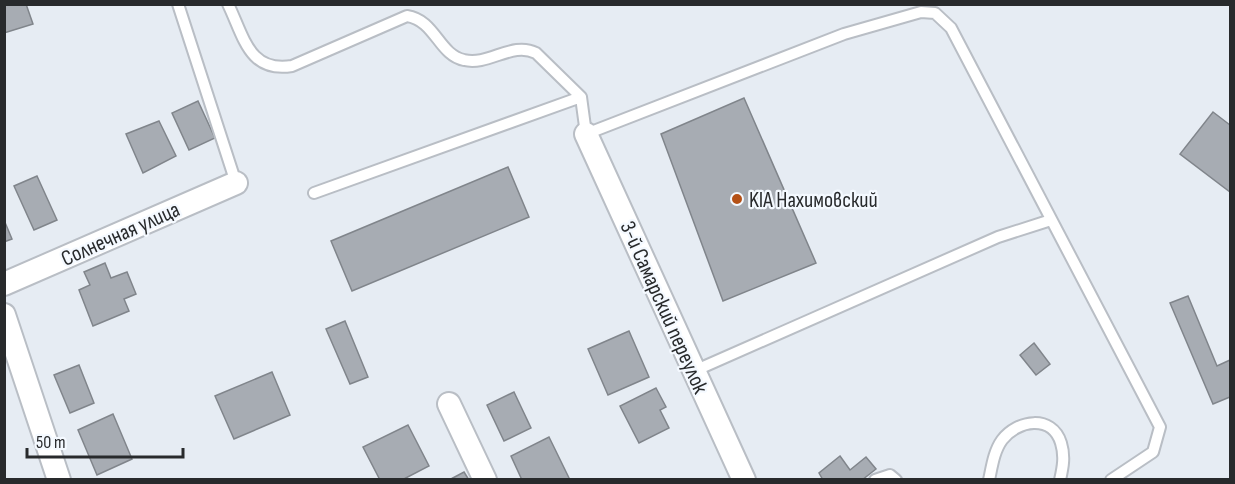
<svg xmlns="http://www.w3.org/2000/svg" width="1235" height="484" font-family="'Sofia Sans Condensed',sans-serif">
  <rect width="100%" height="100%" fill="#e6ecf3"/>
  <path fill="#a7acb3" stroke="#80858b" stroke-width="1.5" d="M 4,4 L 26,4 L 33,24 L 4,33 Z
    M 744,98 L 816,263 L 723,301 L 661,134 Z
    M 198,101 L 215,138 L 189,150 L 172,113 Z
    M 1213,112 L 1230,125 L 1230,192 L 1180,154 Z
    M 159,121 L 176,156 L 143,173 L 126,134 Z
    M 508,167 L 529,217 L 352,291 L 331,241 Z
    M 37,176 L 57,220 L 34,230 L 14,186 Z
    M 4,220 L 12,239 L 4,242 Z
    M 105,263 L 111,278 L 127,272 L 136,294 L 124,299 L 129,311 L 93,326 L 79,290 L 90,285 L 84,272 Z
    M 1188,296 L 1217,366 L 1230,360 L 1230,397 L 1213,404 L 1170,303 Z
    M 345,321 L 368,377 L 350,384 L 326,329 Z
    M 629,331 L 649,377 L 608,395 L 588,349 Z
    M 1034,343 L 1050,364 L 1036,375 L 1020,355 Z
    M 79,365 L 94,403 L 70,413 L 54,375 Z
    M 272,372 L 290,415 L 234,439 L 215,396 Z
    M 656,388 L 666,407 L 660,410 L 669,428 L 639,443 L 620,406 Z
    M 514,392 L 531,428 L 504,441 L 487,405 Z
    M 113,414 L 132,459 L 97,475 L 78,430 Z
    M 408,425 L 429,466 L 402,480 L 380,480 L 363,447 Z
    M 549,437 L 570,480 L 522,480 L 511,456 Z
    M 840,456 L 850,470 L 866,457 L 876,469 L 862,480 L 823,480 L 819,473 Z
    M 464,472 L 469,480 L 449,480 Z"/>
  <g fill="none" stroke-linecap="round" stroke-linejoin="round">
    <g stroke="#b9bec5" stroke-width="14">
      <path id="lane" d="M 178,4 L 236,183
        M 228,4 C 244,37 249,73 292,66 L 407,16 C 435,20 439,55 464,60 C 489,66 512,41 536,53 L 581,97
        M 314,193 L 581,97 L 586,134 L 844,34 L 921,12 L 935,13 L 951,28 L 1160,427 L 1153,452 L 1111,480
        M 694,371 L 998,237 L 1051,220
        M 875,480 L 890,475 L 896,480
        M 989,480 C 992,466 994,451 1002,440 C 1017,420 1052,414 1061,443 C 1065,456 1063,467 1060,480"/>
    </g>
    <g stroke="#b9bec5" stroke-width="26">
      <path id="street" d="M 586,134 L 744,480
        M 4,284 L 236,183
        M 4,315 L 59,480
        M 449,404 L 485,480"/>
    </g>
    <use href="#lane" stroke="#fff" stroke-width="10"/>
    <use href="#street" stroke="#fff" stroke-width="22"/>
  </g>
  <circle fill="#b45117" stroke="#f4f9ff" stroke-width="2" cx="737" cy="199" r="6"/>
  <g text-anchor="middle" stroke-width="4.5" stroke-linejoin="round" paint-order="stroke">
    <g font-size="22" fill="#282a2c" stroke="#f4f9ff" text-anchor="start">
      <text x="749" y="207">KIA Нахимовский</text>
    </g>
    <g font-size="22" fill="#282a2c" stroke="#f4f9ff">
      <text transform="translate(120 233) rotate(-24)" y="8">Солнечная улица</text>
      <text transform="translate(665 307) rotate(66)" y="8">3-й Самарский переулок</text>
    </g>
  </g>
  <rect width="1235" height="484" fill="none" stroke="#282a2c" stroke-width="12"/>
  <path d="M27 448v9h156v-9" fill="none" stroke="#282a2c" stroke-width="3"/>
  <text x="36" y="448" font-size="18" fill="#282a2c" stroke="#f4f9ff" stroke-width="4.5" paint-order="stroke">50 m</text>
</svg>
